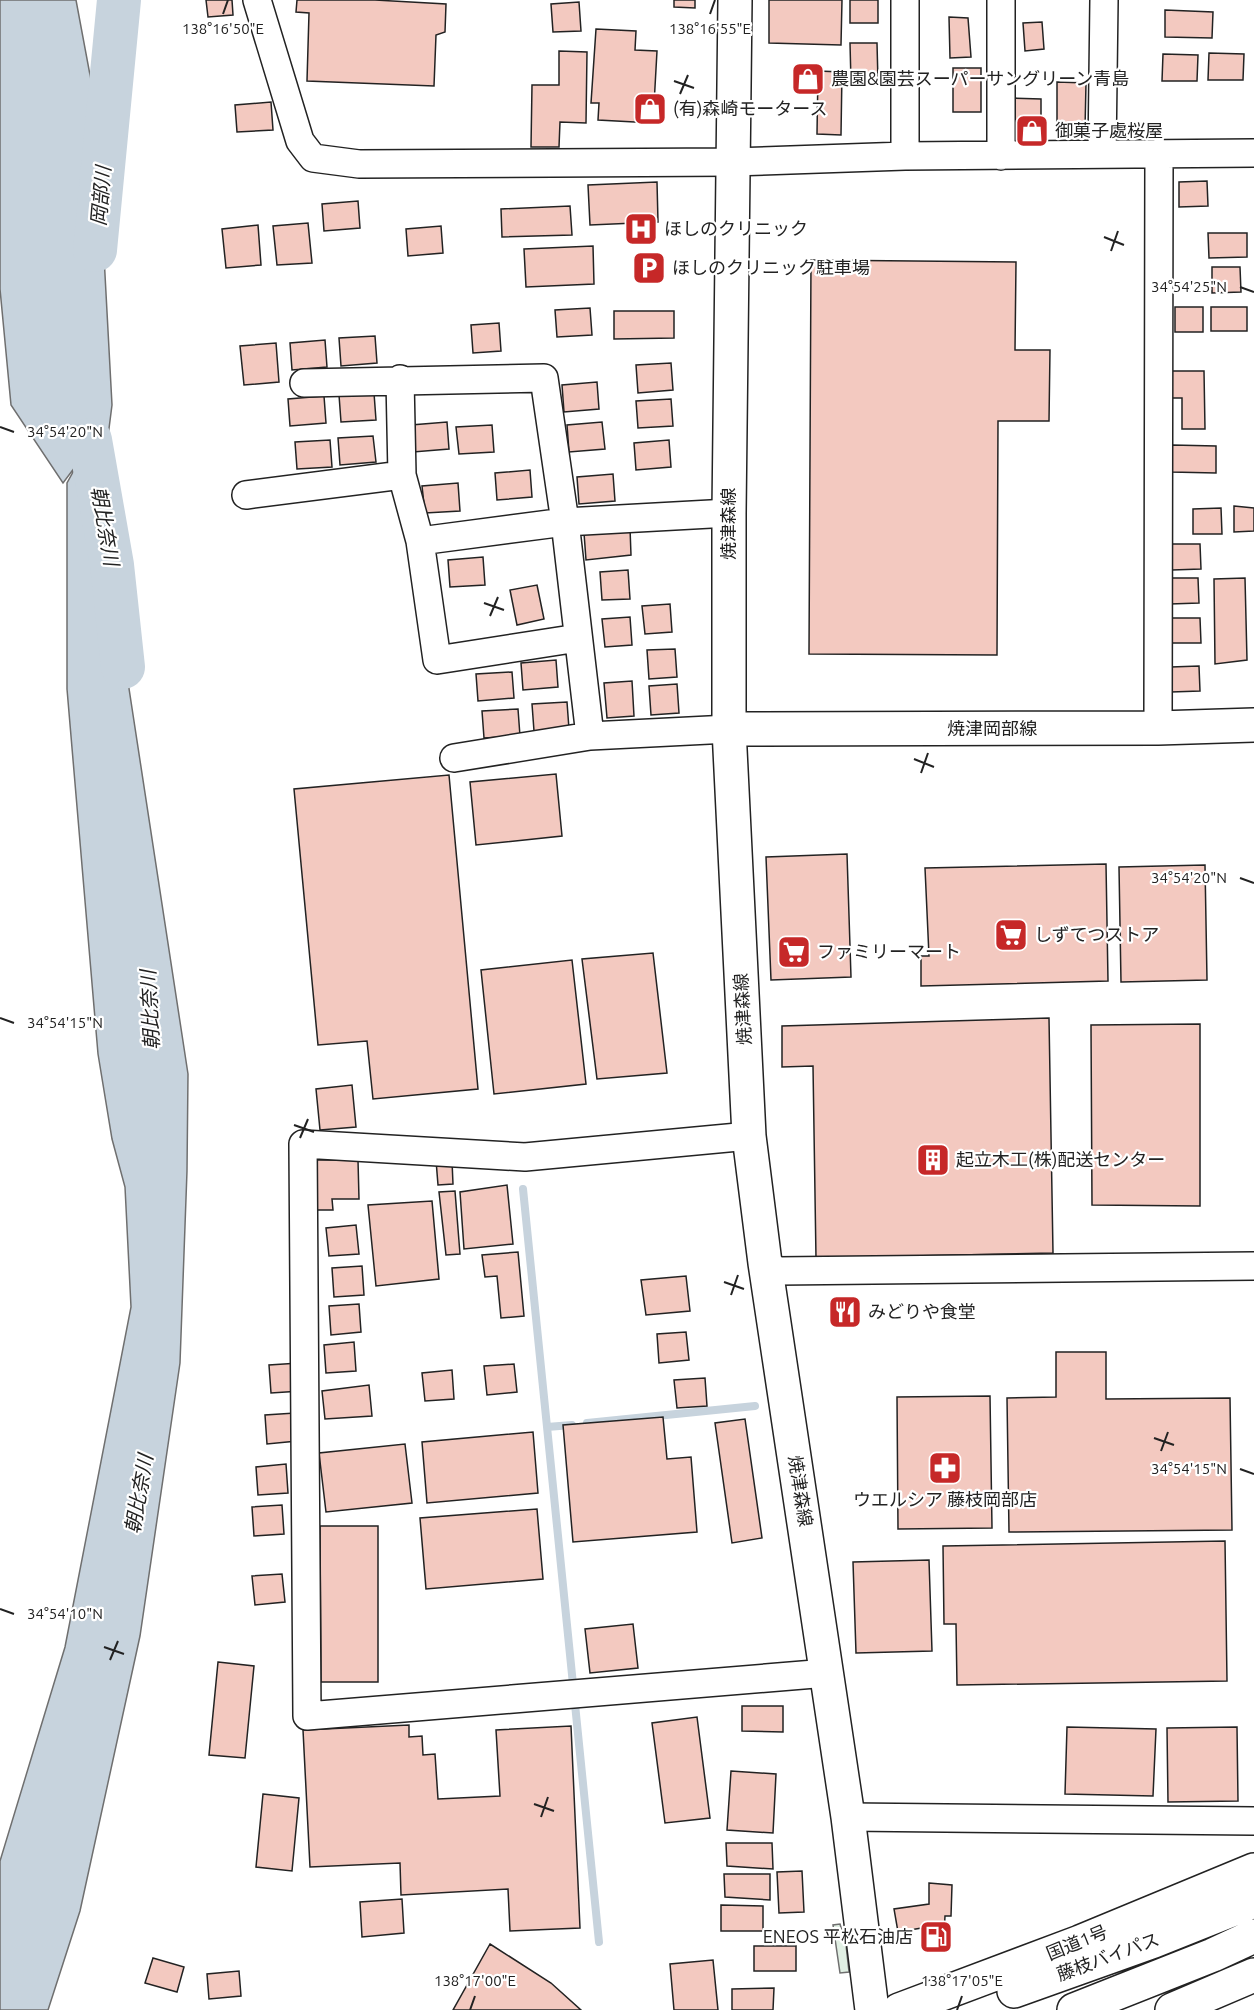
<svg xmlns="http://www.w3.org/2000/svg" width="1254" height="2010" font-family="Ubuntu,'Noto Sans JP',sans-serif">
  <rect width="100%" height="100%" fill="#fff"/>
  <path fill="#e0efe3" stroke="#6f6f6f" stroke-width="1.5" d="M 840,1924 L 846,1945 L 849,1972 L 840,1973 L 833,1925 Z"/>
  <path fill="#c7d3dd" stroke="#6f6f6f" stroke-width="1.5" d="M 0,0 L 76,0 L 96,107 L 112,405 L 100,499 L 188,1074 L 187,1171 L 180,1363 L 140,1636 L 80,1911 L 48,2010 L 0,2010 L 0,1861 L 65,1647 L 131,1307 L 125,1187 L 112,1139 L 98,1054 L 67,689 L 67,483 L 78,463 L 63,483 L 11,405 L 0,289 Z"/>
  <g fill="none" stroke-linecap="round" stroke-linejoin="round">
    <path stroke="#c7d3dd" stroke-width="8" d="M 523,1189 L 599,1942
      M 587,1423 L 755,1406
      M 547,1427 L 572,1425"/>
    <path stroke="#c7d3dd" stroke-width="44" d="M 95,250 L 119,0
      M 90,440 L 112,565 L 123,667"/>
  </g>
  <path fill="#f3c9c0" stroke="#222" stroke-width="1.5" d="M 206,0 L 232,0 L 233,15 L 208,17 Z
    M 297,0 L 375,0 L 446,4 L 445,32 L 436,35 L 434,86 L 307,81 L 309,13 L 296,12 Z
    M 674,0 L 695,0 L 695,8 L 674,7 Z
    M 769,0 L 842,0 L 841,45 L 769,43 Z
    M 850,0 L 878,0 L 878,23 L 850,23 Z
    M 579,2 L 581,31 L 553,32 L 551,4 Z
    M 1165,10 L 1213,12 L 1212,38 L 1165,37 Z
    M 949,17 L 968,18 L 971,57 L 950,58 Z
    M 1042,22 L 1044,49 L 1025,51 L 1023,23 Z
    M 596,29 L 636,31 L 635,50 L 657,51 L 653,123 L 598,120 L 599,103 L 591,103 Z
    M 850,43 L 877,43 L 878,82 L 851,82 Z
    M 559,51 L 587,52 L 586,123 L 560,122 L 559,147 L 531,147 L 532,85 L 559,85 Z
    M 1209,53 L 1244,54 L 1243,80 L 1208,80 Z
    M 1163,54 L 1198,55 L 1197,81 L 1162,81 Z
    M 953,68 L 981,68 L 981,112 L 953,112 Z
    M 818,71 L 842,72 L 841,135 L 817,134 Z
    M 1057,82 L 1086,83 L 1085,129 L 1057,128 Z
    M 1012,98 L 1041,99 L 1041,127 L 1011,127 Z
    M 271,102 L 273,130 L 237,132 L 235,105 Z
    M 1207,181 L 1208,206 L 1179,207 L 1179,182 Z
    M 657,182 L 658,222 L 590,225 L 588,185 Z
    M 358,201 L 360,228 L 324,231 L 322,204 Z
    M 570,206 L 572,235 L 502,237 L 501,209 Z
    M 308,223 L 312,263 L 277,265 L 273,226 Z
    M 258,225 L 261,265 L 226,268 L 222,229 Z
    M 441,226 L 443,253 L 408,256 L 406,229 Z
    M 1208,233 L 1247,233 L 1247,257 L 1209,258 Z
    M 593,246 L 594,284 L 526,287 L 524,249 Z
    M 811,260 L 1016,262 L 1015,350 L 1050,350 L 1049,421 L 998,421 L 997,655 L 809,654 Z
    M 1212,267 L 1240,267 L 1241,292 L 1212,293 Z
    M 1175,307 L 1203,307 L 1203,332 L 1175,332 Z
    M 1211,307 L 1247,307 L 1247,331 L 1211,331 Z
    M 590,308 L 592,335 L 557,337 L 555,310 Z
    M 614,311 L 674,311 L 674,338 L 614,339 Z
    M 499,323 L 501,351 L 473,353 L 471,325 Z
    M 375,336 L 377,363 L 341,366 L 339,338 Z
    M 325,340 L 327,367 L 292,370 L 290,343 Z
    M 276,343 L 279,382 L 244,385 L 240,346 Z
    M 671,363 L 673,390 L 638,393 L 636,365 Z
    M 1169,371 L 1204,371 L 1205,429 L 1182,429 L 1182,398 L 1169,398 Z
    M 597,382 L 599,409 L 564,412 L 562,385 Z
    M 374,393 L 376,420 L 341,422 L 339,395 Z
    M 324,396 L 326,423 L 290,426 L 288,399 Z
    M 671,399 L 673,426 L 638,428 L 636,401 Z
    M 447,422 L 449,449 L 413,452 L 411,425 Z
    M 602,422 L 605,449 L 569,452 L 567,425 Z
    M 492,425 L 494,452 L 459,454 L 456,427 Z
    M 373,436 L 376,462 L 340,465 L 338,438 Z
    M 330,440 L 332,467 L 297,469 L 295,442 Z
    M 669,440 L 671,467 L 636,470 L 634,443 Z
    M 1172,445 L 1216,446 L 1216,473 L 1171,472 Z
    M 530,470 L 532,497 L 497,500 L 495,473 Z
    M 613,474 L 615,501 L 579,504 L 577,477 Z
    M 458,483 L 460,511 L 425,513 L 422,486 Z
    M 1234,506 L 1254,508 L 1254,531 L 1234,532 Z
    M 1221,508 L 1222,534 L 1193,534 L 1193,509 Z
    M 630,528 L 631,555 L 586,560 L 584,533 Z
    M 1172,544 L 1200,544 L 1201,569 L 1172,570 Z
    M 483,557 L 485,585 L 450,587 L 448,560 Z
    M 628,570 L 630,599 L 602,600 L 600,572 Z
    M 1170,578 L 1198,578 L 1199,603 L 1170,604 Z
    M 1245,578 L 1247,660 L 1215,664 L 1214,579 Z
    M 537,585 L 544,619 L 517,625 L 510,590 Z
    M 670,604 L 672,632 L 645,634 L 642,606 Z
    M 630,617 L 632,645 L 605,647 L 602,619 Z
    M 1172,618 L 1200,618 L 1201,643 L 1172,643 Z
    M 675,649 L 677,677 L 649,679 L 647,650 Z
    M 556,660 L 558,687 L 523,690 L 521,663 Z
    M 1199,666 L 1200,691 L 1171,692 L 1171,667 Z
    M 512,672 L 514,698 L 478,701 L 476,674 Z
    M 632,681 L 634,716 L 607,718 L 604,683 Z
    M 677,684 L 679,713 L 651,715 L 649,686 Z
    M 567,702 L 569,729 L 534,731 L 532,704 Z
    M 518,709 L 520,736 L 484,738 L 482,711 Z
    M 556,774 L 562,836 L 476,845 L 470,782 Z
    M 449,775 L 478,1089 L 373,1099 L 367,1041 L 318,1045 L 294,789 Z
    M 847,854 L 851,977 L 771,980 L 766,857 Z
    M 1106,864 L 1108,981 L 921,986 L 921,956 L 929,956 L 925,868 Z
    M 1205,865 L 1207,980 L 1121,982 L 1119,867 Z
    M 653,953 L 667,1073 L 597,1079 L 582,959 Z
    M 572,960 L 586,1084 L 494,1094 L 481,970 Z
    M 1049,1018 L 1053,1253 L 816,1258 L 813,1066 L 782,1067 L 782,1026 Z
    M 1200,1024 L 1200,1206 L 1092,1205 L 1091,1025 Z
    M 352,1085 L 356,1127 L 320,1130 L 316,1089 Z
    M 316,1160 L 358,1160 L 359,1199 L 332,1199 L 333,1210 L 316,1210 Z
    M 436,1160 L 452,1161 L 453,1184 L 438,1185 Z
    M 507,1185 L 513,1244 L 464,1249 L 460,1192 Z
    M 455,1191 L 460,1254 L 446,1255 L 439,1192 Z
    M 432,1201 L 439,1279 L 376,1286 L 368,1205 Z
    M 356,1225 L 359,1254 L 329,1256 L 326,1228 Z
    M 518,1252 L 524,1316 L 501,1318 L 497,1276 L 485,1277 L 482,1255 Z
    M 362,1266 L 364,1295 L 334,1297 L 332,1268 Z
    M 686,1276 L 690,1311 L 646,1315 L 641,1280 Z
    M 359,1304 L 361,1332 L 331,1335 L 329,1306 Z
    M 686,1332 L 689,1360 L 659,1363 L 657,1334 Z
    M 354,1342 L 356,1371 L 326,1373 L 324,1345 Z
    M 1056,1352 L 1106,1352 L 1106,1399 L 1230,1398 L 1232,1530 L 1009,1532 L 1007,1398 L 1056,1397 Z
    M 299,1363 L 301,1391 L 271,1393 L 269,1365 Z
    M 514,1364 L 517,1392 L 487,1395 L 484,1366 Z
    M 452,1370 L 454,1399 L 425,1401 L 422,1373 Z
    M 705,1378 L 707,1406 L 677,1408 L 674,1380 Z
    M 369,1385 L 372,1416 L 325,1419 L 322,1391 Z
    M 990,1396 L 992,1528 L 898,1529 L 897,1397 Z
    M 295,1413 L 297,1441 L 267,1444 L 265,1415 Z
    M 663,1417 L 667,1459 L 691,1457 L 697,1532 L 573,1542 L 563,1425 Z
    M 745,1419 L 762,1538 L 732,1543 L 715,1423 Z
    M 533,1432 L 538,1493 L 427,1503 L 422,1442 Z
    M 405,1444 L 412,1503 L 326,1512 L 319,1453 Z
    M 286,1464 L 288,1493 L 258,1495 L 256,1467 Z
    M 282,1505 L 284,1534 L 254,1536 L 252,1507 Z
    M 537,1509 L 543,1579 L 426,1589 L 420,1518 Z
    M 320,1526 L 378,1526 L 378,1682 L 321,1682 Z
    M 1225,1541 L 1227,1681 L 957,1685 L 956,1624 L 944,1624 L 943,1546 Z
    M 929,1560 L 932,1651 L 856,1653 L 853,1562 Z
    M 282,1574 L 285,1602 L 255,1605 L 252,1576 Z
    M 633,1624 L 638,1668 L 590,1673 L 585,1629 Z
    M 218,1662 L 254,1666 L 245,1758 L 209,1755 Z
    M 742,1706 L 783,1706 L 783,1732 L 742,1731 Z
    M 697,1717 L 710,1818 L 665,1823 L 652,1723 Z
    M 409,1725 L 409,1737 L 422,1736 L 423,1755 L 435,1754 L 438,1799 L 500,1796 L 496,1730 L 571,1726 L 580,1928 L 510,1931 L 508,1889 L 401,1895 L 400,1863 L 310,1867 L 303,1730 Z
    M 1067,1727 L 1156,1729 L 1153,1796 L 1065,1794 Z
    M 1237,1727 L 1238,1801 L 1168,1802 L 1167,1728 Z
    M 731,1771 L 776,1774 L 773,1833 L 727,1830 Z
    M 263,1794 L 299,1798 L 292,1871 L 256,1867 Z
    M 726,1843 L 772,1843 L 773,1869 L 727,1866 Z
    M 802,1871 L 804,1912 L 779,1913 L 777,1872 Z
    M 724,1874 L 770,1874 L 770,1900 L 725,1897 Z
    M 929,1883 L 952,1885 L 951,1916 L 945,1916 L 944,1934 L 950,1935 L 950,1944 L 927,1943 L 928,1927 L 898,1932 L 894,1909 L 929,1904 Z
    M 402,1899 L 404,1933 L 362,1937 L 360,1902 Z
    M 721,1905 L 763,1906 L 763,1931 L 721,1931 Z
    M 490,1944 L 551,1983 L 581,2010 L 453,2010 Z
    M 754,1946 L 796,1946 L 796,1971 L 754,1971 Z
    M 153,1958 L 184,1967 L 177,1992 L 145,1983 Z
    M 713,1960 L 718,2010 L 674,2010 L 670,1964 Z
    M 239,1971 L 241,1996 L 209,1999 L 207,1974 Z
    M 774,1988 L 773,2010 L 732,2010 L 732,1989 Z"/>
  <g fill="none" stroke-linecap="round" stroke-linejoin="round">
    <g stroke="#222" stroke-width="30">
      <path id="minor" d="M 257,0 L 300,141 L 313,158 L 359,164 L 732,162 L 905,156 L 1254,153
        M 1001,0 L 1001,156
        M 1102,154 L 1104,0
        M 905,156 L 905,0
        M 400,379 L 402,475 L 420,541 L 437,660 L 578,638
        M 304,383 L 544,378 L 565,522 L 590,736
        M 246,495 L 402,475
        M 420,541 L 565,522 L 729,513
        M 1158,728 L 1159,153
        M 454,758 L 590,736 L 729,729
        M 749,1136 L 525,1157 L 303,1144 L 307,1716 L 827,1673
        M 765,1263 L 778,1271 L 1254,1266
        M 848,1817 L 1254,1821"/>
    </g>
    <g stroke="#222" stroke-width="36">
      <path id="major" d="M 735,0 L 729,513 L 729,729 L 749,1136 L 765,1263 L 848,1817 L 872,2010
        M 729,729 L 1158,728 L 1254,725"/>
    </g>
    <g stroke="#222" stroke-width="36">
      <path id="highway" d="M 1014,1991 L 1154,1941 L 1254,1901
        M 899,2010 L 1080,1942 L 1254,1870
        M 1074,2010 L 1213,1955 L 1254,1936
        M 1172,2010 L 1254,1975"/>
    </g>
    <use href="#minor" stroke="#fff" stroke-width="27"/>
    <use href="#major" stroke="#fff" stroke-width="33"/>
    <use href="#highway" stroke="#fff" stroke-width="33"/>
  </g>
  <path fill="none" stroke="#222" stroke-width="2" d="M 223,14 L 228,0M 710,14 L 715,0M 674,81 L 694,88M 680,94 L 688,75M 1104,237 L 1124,245M 1111,251 L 1118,231M 1240,287 L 1254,292M 0,427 L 14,432M 484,603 L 504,610M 490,616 L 498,597M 914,759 L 934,767M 921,773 L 928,753M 1240,878 L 1254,883M 0,1018 L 14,1023M 294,1125 L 314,1132M 300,1138 L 308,1119M 724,1282 L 744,1289M 731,1295 L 738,1275M 1154,1438 L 1174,1445M 1161,1451 L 1168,1432M 1240,1469 L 1254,1474M 0,1609 L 14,1614M 104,1647 L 124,1654M 110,1660 L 118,1641M 534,1804 L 554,1811M 541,1817 L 548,1797M 470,2010 L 475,1996M 957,2010 L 962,1996"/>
  <defs>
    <g id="shop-square" transform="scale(1.725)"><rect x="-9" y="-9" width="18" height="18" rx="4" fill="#c62828" stroke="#fff"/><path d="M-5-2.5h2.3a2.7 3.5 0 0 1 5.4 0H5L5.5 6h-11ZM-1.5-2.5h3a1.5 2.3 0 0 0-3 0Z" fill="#fff"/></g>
    <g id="hospital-square" transform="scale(1.725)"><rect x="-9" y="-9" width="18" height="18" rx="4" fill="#c62828" stroke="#fff"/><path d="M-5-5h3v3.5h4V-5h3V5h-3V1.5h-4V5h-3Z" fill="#fff"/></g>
    <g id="parking-square" transform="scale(1.725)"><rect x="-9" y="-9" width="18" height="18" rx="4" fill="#c62828" stroke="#fff"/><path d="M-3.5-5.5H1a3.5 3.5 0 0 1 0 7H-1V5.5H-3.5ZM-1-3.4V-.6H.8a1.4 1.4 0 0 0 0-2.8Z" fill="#fff"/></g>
    <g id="supermarket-square" transform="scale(1.725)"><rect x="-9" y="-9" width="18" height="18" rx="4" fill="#c62828" stroke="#fff"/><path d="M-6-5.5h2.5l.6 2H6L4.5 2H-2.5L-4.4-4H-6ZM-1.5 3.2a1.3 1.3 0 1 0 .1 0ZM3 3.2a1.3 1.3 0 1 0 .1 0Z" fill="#fff"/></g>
    <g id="building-square" transform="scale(1.725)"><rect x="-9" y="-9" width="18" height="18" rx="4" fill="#c62828" stroke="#fff"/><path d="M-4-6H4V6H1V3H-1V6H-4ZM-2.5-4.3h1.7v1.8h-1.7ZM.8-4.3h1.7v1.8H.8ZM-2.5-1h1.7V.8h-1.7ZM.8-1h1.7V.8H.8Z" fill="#fff"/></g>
    <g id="restaurant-square" transform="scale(1.725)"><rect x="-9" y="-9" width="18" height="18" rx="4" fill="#c62828" stroke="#fff"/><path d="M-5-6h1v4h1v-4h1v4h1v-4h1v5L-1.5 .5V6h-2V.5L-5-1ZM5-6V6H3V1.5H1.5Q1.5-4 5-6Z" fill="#fff"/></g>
    <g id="pharmacy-square" transform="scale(1.725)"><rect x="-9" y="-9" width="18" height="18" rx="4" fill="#c62828" stroke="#fff"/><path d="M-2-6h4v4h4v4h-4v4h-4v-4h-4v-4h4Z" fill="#fff"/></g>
    <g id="fuel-square" transform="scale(1.725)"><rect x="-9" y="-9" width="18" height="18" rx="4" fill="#c62828" stroke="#fff"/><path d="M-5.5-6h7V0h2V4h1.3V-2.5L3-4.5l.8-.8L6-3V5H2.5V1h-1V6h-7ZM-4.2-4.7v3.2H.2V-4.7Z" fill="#fff"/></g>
  </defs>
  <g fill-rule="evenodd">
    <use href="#shop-square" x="808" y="79"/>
    <use href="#shop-square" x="650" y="109"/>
    <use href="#shop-square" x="1032" y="131"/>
    <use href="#hospital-square" x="641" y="229"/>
    <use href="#parking-square" x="649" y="268"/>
    <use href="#supermarket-square" x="1011" y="935"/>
    <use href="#supermarket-square" x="794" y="952"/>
    <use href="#building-square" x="933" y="1160"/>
    <use href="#restaurant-square" x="845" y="1312"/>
    <use href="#pharmacy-square" x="945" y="1468"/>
    <use href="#fuel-square" x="936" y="1937"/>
  </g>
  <g text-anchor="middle" stroke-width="4.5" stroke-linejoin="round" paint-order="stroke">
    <g font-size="18" fill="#222" stroke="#fff" text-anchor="start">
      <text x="831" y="85">農園&amp;園芸スーパーサングリーン青島</text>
      <text x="673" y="115">(有)森崎モータース</text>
      <text x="1055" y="137">御菓子處桜屋</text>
      <text x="664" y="235">ほしのクリニック</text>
      <text x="672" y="274">ほしのクリニック駐車場</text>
      <text x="1034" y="941">しずてつストア</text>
      <text x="817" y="958">ファミリーマート</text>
      <text x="956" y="1166">起立木工(株)配送センター</text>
      <text x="868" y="1318">みどりや食堂</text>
      <text x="945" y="1506" text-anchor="middle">ウエルシア 藤枝岡部店</text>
      <text x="913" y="1943" text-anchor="end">ENEOS 平松石油店</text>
    </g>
    <g font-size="18" fill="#222" stroke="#fff">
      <text transform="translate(729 524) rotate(-90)" y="6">焼津森線</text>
      <text x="992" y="735">焼津岡部線</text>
      <text transform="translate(743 1009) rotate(-93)" y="6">焼津森線</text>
      <text transform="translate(800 1491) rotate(81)" y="6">焼津森線</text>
      <text transform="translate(1077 1943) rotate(-22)" y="6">国道1号</text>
      <text transform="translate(1108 1957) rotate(-20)" y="6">藤枝バイパス</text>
    </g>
    <g font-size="20" font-style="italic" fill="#222" stroke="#fff">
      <text transform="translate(101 196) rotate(-85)" y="7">岡部川</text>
      <text transform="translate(105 526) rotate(80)" y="7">朝比奈川</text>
      <text transform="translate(150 1010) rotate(-93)" y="7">朝比奈川</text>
      <text transform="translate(139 1494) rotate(-80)" y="7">朝比奈川</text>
    </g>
  </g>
  <g font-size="15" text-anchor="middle" fill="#222" stroke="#fff" stroke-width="4.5" stroke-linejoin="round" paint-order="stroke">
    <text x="223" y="34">138°16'50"E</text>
    <text x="710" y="34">138°16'55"E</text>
    <text x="1189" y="292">34°54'25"N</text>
    <text x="65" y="437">34°54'20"N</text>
    <text x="1189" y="883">34°54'20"N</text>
    <text x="65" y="1028">34°54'15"N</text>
    <text x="1189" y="1474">34°54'15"N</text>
    <text x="65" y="1619">34°54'10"N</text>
    <text x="475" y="1986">138°17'00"E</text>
    <text x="962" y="1986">138°17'05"E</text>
  </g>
</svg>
